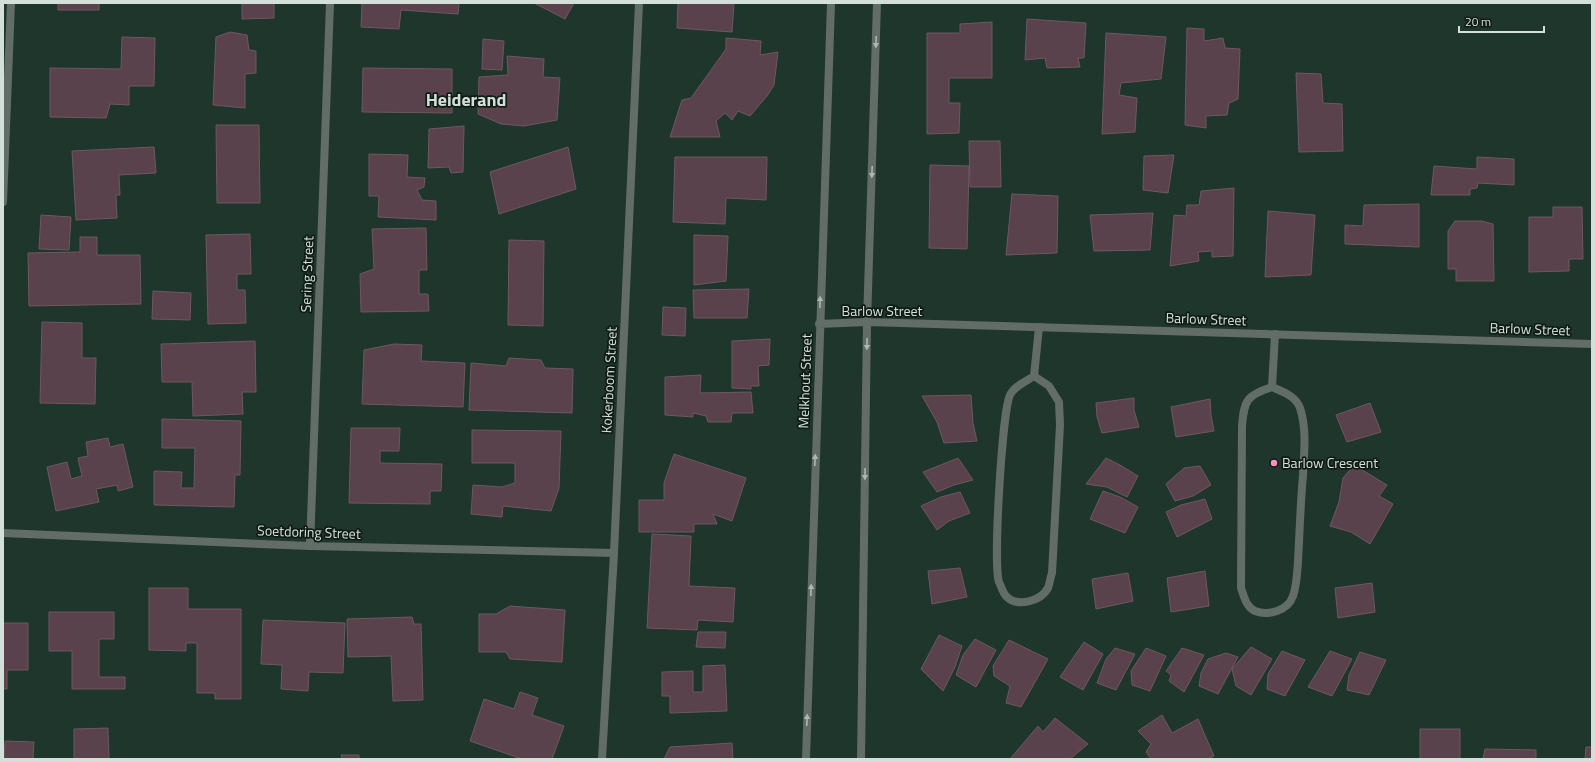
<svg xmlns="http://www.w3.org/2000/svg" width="1595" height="762" font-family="'Titillium Web',sans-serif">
  <rect width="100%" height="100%" fill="#1e362c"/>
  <path fill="#5a424c" stroke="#6f5761" d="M 58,3 L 99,3 L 99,10 L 58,10 Z
    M 242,3 L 274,3 L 274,18 L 242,19 Z
    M 362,3 L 459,3 L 458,14 L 401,10 L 399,29 L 361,27 Z
    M 534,3 L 574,3 L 565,19 Z
    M 678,3 L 734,3 L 732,32 L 677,28 Z
    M 1027,19 L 1086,23 L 1084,58 L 1078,58 L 1080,67 L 1047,68 L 1045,58 L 1025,60 Z
    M 992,22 L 992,78 L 949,78 L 949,103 L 960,103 L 959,133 L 927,134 L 927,33 L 960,33 L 960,24 Z
    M 1187,28 L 1204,29 L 1204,41 L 1223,38 L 1225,48 L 1240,49 L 1238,99 L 1229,103 L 1227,115 L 1206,116 L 1206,128 L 1185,125 Z
    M 230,32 L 247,35 L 249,50 L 256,51 L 256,73 L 245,74 L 245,108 L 213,105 L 216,37 Z
    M 1106,33 L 1166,37 L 1161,79 L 1121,83 L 1119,95 L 1137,98 L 1135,132 L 1102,134 Z
    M 122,37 L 155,38 L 154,86 L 129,86 L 129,105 L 110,104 L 106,118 L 50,117 L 50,68 L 121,69 Z
    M 726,38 L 761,41 L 760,55 L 778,52 L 774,85 L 767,96 L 750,116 L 738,111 L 732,120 L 725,113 L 716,121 L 720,137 L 670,137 L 682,100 L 691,98 L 726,49 Z
    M 483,39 L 504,41 L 502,70 L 482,69 Z
    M 507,56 L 544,59 L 543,77 L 560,78 L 557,120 L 524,126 L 501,124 L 478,114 L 479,77 L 508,75 Z
    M 363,68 L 452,69 L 452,113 L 362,112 Z
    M 1296,73 L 1321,74 L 1323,103 L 1342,104 L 1343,151 L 1299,152 Z
    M 216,125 L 259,125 L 260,203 L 217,203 Z
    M 464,126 L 463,172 L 451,173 L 449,167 L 428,168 L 429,129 Z
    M 969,141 L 1000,141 L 1001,187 L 970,187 Z
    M 154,147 L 156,173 L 119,175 L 120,195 L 116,195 L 117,218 L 76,220 L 72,151 Z
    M 568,147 L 576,189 L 499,214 L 490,172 Z
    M 369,154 L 408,155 L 407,177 L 425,178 L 424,187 L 417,190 L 422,200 L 436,201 L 436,220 L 378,217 L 379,196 L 369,196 Z
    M 1174,155 L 1168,193 L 1143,190 L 1144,156 Z
    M 675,157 L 767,157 L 766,200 L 726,198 L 725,224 L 673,222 Z
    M 1477,157 L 1514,159 L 1514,185 L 1478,183 L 1477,188 L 1470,189 L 1470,195 L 1431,195 L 1434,166 L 1477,169 Z
    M 930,165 L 969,166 L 967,249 L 929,248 Z
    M 1234,188 L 1233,256 L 1212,257 L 1212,251 L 1198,252 L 1199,261 L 1170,266 L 1174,215 L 1186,216 L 1187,205 L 1199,205 L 1201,191 Z
    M 1012,194 L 1058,196 L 1057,253 L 1006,255 Z
    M 1419,204 L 1419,247 L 1345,244 L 1345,225 L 1363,226 L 1364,205 Z
    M 1553,207 L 1582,207 L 1583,259 L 1569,259 L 1569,271 L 1529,272 L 1529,217 L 1553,217 Z
    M 1268,211 L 1315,215 L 1311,275 L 1265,277 Z
    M 1153,213 L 1150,250 L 1094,251 L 1090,215 Z
    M 41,215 L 71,217 L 69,250 L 39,249 Z
    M 1455,221 L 1482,221 L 1493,224 L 1494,281 L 1456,281 L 1456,269 L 1448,269 L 1448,231 Z
    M 426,228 L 427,270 L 419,270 L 419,294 L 428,294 L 429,311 L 361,312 L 360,274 L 374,269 L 372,229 Z
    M 250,234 L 251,274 L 237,274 L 237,290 L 245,290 L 246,323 L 208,324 L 206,235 Z
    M 694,235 L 728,236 L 726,281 L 694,285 Z
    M 80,237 L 97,237 L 97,255 L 140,255 L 141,304 L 29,306 L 28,253 L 80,252 Z
    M 509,240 L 544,241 L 543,326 L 508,325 Z
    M 749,289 L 747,318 L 694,318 L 693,290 Z
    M 153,291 L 191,293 L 190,320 L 152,319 Z
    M 663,307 L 686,308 L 685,336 L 662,335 Z
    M 42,322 L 82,323 L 82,358 L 96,358 L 95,404 L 40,403 Z
    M 770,339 L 769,365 L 758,366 L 759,386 L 751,386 L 751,389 L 732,388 L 732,341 Z
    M 255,341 L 256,392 L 242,392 L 243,414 L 193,416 L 192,382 L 162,382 L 161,344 Z
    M 394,344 L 422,345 L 421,361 L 465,363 L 463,407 L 362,404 L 364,350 Z
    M 509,358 L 541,360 L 545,368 L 573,369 L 572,413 L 469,410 L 471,363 L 506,366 Z
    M 701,375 L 700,393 L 751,392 L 753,413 L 732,413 L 731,422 L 708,422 L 706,416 L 693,413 L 693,417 L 665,415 L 665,377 Z
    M 971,395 L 973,423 L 977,441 L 944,443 L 937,422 L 922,396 Z
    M 1134,398 L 1134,410 L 1139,427 L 1102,433 L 1097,417 L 1096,403 Z
    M 1210,399 L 1211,415 L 1214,431 L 1176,437 L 1171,407 Z
    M 1370,403 L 1381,432 L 1347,442 L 1336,415 Z
    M 162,419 L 241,421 L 240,475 L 235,475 L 234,507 L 154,505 L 154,471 L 182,472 L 181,488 L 194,488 L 195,448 L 162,448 Z
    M 351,428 L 400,428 L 399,451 L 380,451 L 380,463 L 442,464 L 441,491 L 430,491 L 430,504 L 349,503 Z
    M 472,430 L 561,431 L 559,488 L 551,511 L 503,506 L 502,517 L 471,514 L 473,485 L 502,487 L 515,483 L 515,463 L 472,463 Z
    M 108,438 L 110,447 L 123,444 L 133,487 L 118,491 L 117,485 L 96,489 L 99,502 L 56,511 L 47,467 L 67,462 L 71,479 L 82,476 L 78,458 L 88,456 L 86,442 Z
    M 674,454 L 746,478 L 732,521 L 713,514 L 717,524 L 694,524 L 694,532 L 639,532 L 639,500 L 664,500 L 664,483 Z
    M 958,458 L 973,480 L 954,485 L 937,492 L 923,472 Z
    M 1106,458 L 1120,465 L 1138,476 L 1127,497 L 1107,487 L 1086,484 Z
    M 1354,465 L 1387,485 L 1379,496 L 1393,504 L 1370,544 L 1351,532 L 1330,526 L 1339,502 L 1343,478 Z
    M 1200,466 L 1211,485 L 1193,496 L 1175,501 L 1166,484 L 1184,468 Z
    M 1103,491 L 1120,497 L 1138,507 L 1125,533 L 1090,519 Z
    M 960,492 L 970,513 L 949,521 L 937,530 L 921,506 L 941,497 Z
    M 1205,499 L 1212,519 L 1177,537 L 1166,512 L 1181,505 Z
    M 652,534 L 691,536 L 689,586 L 735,588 L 733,622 L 698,620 L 697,630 L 647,628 Z
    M 960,568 L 967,597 L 932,604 L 928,571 Z
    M 1205,571 L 1209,606 L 1171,612 L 1167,578 Z
    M 1128,573 L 1133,601 L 1096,609 L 1092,579 Z
    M 1372,583 L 1375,612 L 1338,618 L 1335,588 Z
    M 149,588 L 188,588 L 188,609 L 241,609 L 241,699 L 215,699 L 215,693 L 197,693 L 197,643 L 186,643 L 186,651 L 149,650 Z
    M 510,606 L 565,610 L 562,662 L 510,659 L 506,652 L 479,652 L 479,614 L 496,614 Z
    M 49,612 L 114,612 L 114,639 L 99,639 L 99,677 L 125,677 L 125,689 L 72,689 L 72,651 L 49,651 Z
    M 412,617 L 414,624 L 421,624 L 423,700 L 393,701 L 391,656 L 348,657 L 347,619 Z
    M 263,620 L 345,623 L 343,673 L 309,672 L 308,691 L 281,689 L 282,665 L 261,664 Z
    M 3,623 L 28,623 L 28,670 L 7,670 L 7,689 L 3,689 Z
    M 698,632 L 726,632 L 725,648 L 696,647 Z
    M 939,635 L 962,646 L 955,667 L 943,691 L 921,669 Z
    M 975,639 L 996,650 L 976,687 L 956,675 L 963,655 Z
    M 1009,640 L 1048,659 L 1021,707 L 1006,703 L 1010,686 L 994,676 L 993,666 Z
    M 1084,642 L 1103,654 L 1083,690 L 1060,677 Z
    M 1251,647 L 1272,659 L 1251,695 L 1236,686 L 1232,669 Z
    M 1115,648 L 1135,654 L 1116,690 L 1097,683 L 1106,659 Z
    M 1146,648 L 1166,656 L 1150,691 L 1132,685 L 1131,671 Z
    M 1182,648 L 1204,655 L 1184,692 L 1169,681 L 1171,675 L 1166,671 Z
    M 1282,651 L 1305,660 L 1285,696 L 1267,689 L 1268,674 Z
    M 1330,651 L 1352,659 L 1332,696 L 1308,687 Z
    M 1360,652 L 1386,660 L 1369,695 L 1347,690 L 1349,675 Z
    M 1226,653 L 1238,657 L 1218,694 L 1199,686 L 1201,673 L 1208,659 Z
    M 725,665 L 727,711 L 670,713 L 670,696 L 662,696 L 662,672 L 693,671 L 693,692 L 703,692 L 703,666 Z
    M 520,692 L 538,698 L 532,715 L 564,726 L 552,759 L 522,759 L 470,741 L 484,699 L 514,709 Z
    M 1162,715 L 1172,733 L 1198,719 L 1214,756 L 1208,759 L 1151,759 L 1146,752 L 1151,744 L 1138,731 Z
    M 1055,718 L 1088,744 L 1070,759 L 1010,759 L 1038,726 L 1043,732 Z
    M 108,728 L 109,759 L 74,759 L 74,729 Z
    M 1420,729 L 1460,729 L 1460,759 L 1420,759 Z
    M 5,741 L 34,742 L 33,759 L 4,759 Z
    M 732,743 L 733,759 L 664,759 L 670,747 Z
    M 1586,747 L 1592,747 L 1592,759 L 1585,759 Z
    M 1485,749 L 1536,750 L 1536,759 L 1483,759 Z
    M 341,755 L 359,755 L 359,759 L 342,759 Z"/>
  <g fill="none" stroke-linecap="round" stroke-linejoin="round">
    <path stroke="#626d68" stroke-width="8" d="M 1034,376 L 1049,386 L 1059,402 L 1060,425 L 1052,573 C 1050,578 1050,583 1048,588 C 1041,601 1017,608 1006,596 C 1003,593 1001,586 999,582 C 993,564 1002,413 1010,395 C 1014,386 1027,381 1034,376 Z
      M 1034,376 L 1039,327
      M 1272,387 C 1283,392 1296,396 1300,408 C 1307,429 1304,454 1303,475 C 1301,497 1300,520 1299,542 C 1298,557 1298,583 1293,596 C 1288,611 1268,616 1255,611 C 1246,607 1244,596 1241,588 L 1242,426 C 1244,400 1247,395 1272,387 Z
      M 1272,387 L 1275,334"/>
    <path stroke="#626d68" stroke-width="8" d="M 3,202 L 11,3
      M 819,324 L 867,322 L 1592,344
      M 3,533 L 310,546 L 614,553
      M 310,546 L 330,3
      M 602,759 L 614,553 L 639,3
      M 806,759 L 831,3
      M 861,759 L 867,322 L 877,3"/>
  </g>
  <defs><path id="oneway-solid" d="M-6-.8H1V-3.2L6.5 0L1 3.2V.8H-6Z"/></defs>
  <g fill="#abb8b1">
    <use href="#oneway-solid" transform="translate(876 42) rotate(92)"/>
    <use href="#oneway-solid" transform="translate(872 172) rotate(92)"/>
    <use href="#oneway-solid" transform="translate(820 302) rotate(-88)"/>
    <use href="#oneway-solid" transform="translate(867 344) rotate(91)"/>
    <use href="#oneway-solid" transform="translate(815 460) rotate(-88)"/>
    <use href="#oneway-solid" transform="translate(865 474) rotate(91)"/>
    <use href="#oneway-solid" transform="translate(811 590) rotate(-88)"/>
    <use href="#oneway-solid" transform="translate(807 720) rotate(-88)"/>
  </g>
  <circle fill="#fc8fc1" stroke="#101b16" stroke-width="1.5" cx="1274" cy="463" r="4"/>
  <g text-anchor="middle" stroke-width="3.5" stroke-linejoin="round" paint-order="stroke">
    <g font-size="14" fill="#d2e0d9" stroke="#101b16">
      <text transform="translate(307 274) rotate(-88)" y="5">Sering Street</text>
      <text x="882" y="316">Barlow Street</text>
      <text transform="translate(1206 319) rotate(2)" y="5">Barlow Street</text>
      <text transform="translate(1530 329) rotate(2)" y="5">Barlow Street</text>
      <text transform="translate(609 380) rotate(-87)" y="5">Kokerboom Street</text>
      <text transform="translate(805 381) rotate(-88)" y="5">Melkhout Street</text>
      <text transform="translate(309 532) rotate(2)" y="5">Soetdoring Street</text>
    </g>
    <g font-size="14" fill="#d2e0d9" stroke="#101b16" text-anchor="start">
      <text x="1282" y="468">Barlow Crescent</text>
    </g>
    <g font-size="18" font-weight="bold" fill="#d2e0d9" stroke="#101b16">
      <text x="466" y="106">Heiderand</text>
    </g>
  </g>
  <rect width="1595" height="762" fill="none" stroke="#d2e0d9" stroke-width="8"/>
  <path d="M1459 26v6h85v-6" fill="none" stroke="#d2e0d9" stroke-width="2"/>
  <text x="1465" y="26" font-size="12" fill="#d2e0d9" stroke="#101b16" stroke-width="3" paint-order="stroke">20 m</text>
</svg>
